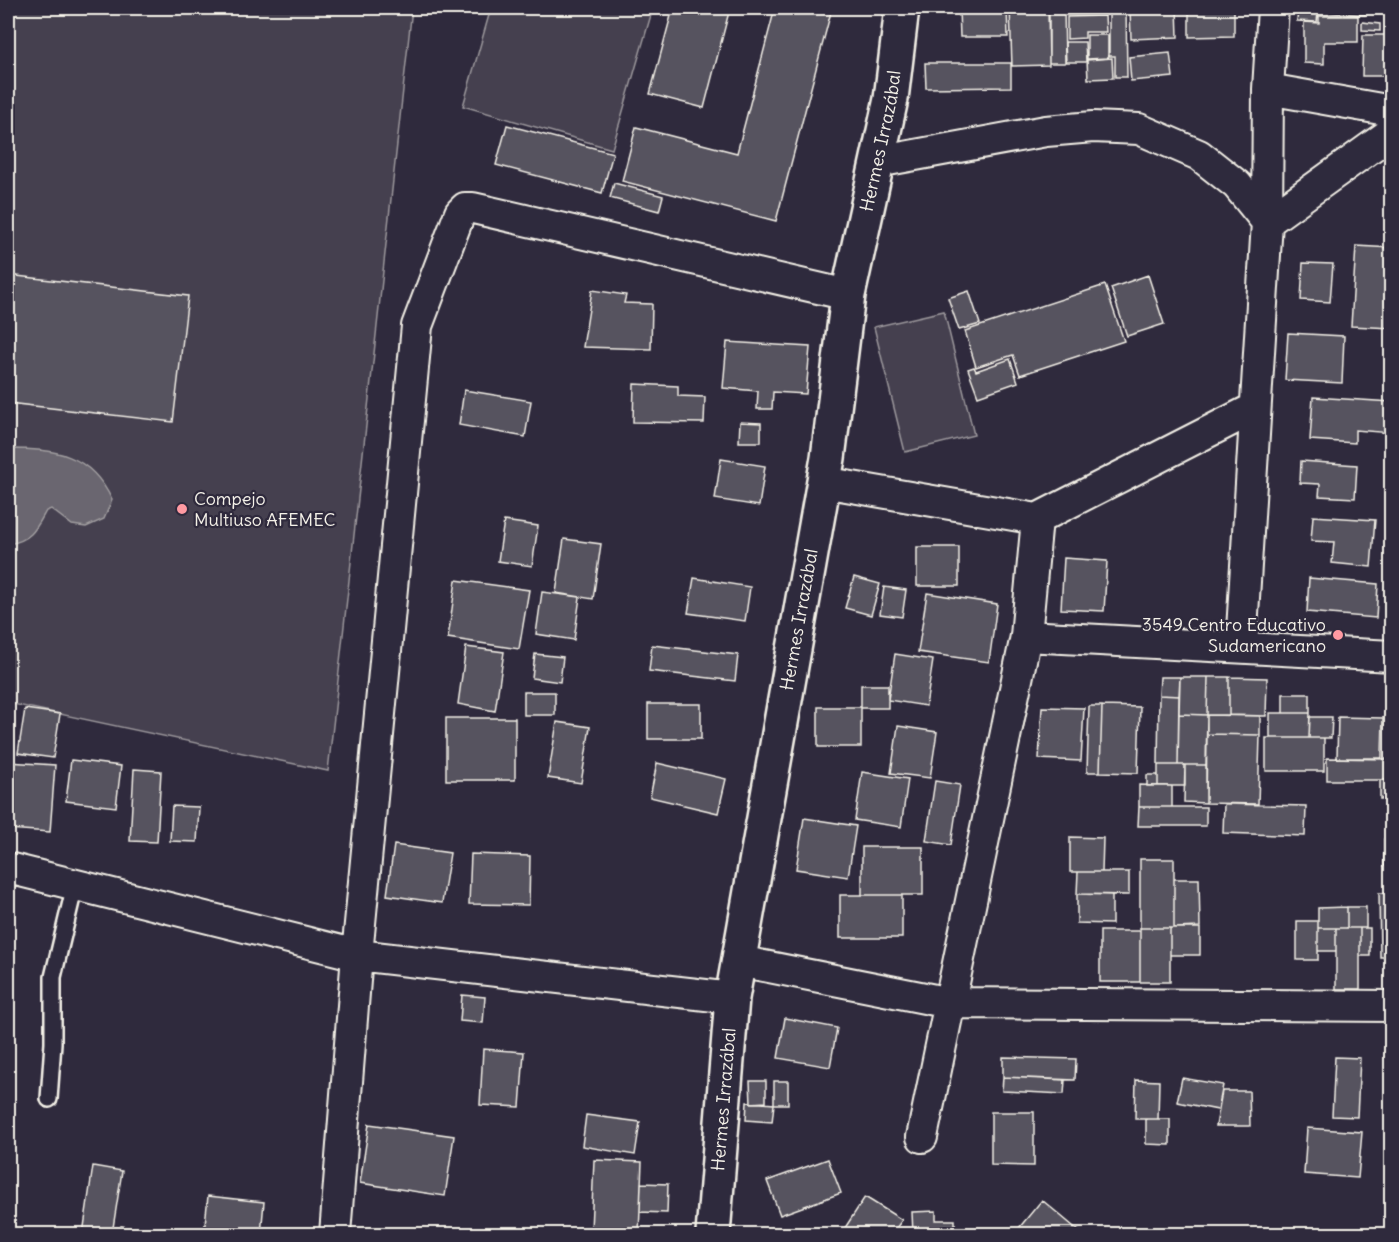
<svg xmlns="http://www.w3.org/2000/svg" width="1399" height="1242" font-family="Delius,sans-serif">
  <rect width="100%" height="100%" fill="#2f2a3d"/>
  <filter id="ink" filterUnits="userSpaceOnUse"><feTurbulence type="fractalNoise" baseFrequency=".0167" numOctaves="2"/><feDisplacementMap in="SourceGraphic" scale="12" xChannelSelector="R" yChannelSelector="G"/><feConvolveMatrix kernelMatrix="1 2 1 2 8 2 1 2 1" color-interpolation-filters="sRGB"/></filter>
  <g filter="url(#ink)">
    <path fill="#454050" stroke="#9c989c" stroke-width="1.5" d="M 8,8 L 412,8 L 328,771 L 8,703 Z
      M 491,8 L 653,8 L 612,149 L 463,106 Z
      M 944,311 L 974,435 L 905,452 L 874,327 Z"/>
    <path fill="#6a6670" stroke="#a19ea0" stroke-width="1.5" d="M 8,449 C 55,449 90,453 112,500 L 104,519 L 86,527 L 72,525 L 51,509 L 46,511 C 36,529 31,541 8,544 Z"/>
    <path fill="#56525f" stroke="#f4f1e8" stroke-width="1.5" d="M 673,8 L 730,8 L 704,108 L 650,94 Z
      M 775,8 L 832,8 L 776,221 L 622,181 L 636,127 L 737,153 Z
      M 959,8 L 1007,8 L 1008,37 L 960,37 Z
      M 1010,8 L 1048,8 L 1049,65 L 1012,66 Z
      M 1049,8 L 1064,8 L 1065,63 L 1049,63 Z
      M 1067,8 L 1106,8 L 1106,15 L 1067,15 Z
      M 1109,8 L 1126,8 L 1127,77 L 1115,77 L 1115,56 L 1109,56 Z
      M 1130,8 L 1177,8 L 1178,37 L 1131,39 Z
      M 1189,8 L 1234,8 L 1234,36 L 1189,37 Z
      M 1298,8 L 1365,8 L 1365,15 L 1318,12 L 1317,22 L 1297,21 Z
      M 1105,16 L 1106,32 L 1085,32 L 1085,38 L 1067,39 L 1067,17 Z
      M 1319,16 L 1358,16 L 1358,42 L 1324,42 L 1324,64 L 1304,63 L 1304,22 L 1319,23 Z
      M 1362,22 L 1380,24 L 1380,31 L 1362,30 Z
      M 1087,35 L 1108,35 L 1108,58 L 1087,59 Z
      M 1363,35 L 1392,35 L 1392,76 L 1362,76 Z
      M 1065,42 L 1085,42 L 1086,62 L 1066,62 Z
      M 1170,53 L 1173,77 L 1131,81 L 1129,57 Z
      M 1112,58 L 1113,78 L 1088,79 L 1087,60 Z
      M 925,63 L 1011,63 L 1011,87 L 926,88 Z
      M 507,125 L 613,153 L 602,193 L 496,165 Z
      M 614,183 L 663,196 L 659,211 L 610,198 Z
      M 1356,246 L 1392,248 L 1392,328 L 1351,326 Z
      M 1303,263 L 1333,264 L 1330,302 L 1301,300 Z
      M 8,275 L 188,296 L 173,422 L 8,403 Z
      M 1148,275 L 1164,324 L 1127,336 L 1111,288 Z
      M 1105,285 L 1124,341 L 1020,375 L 1013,355 L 976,367 L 965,331 Z
      M 592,290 L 626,295 L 624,303 L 652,304 L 651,349 L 583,347 Z
      M 969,291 L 980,324 L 959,330 L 948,298 Z
      M 1288,333 L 1344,336 L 1342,383 L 1285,380 Z
      M 727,342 L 810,347 L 806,394 L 773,392 L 772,409 L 757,409 L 758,391 L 723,388 Z
      M 1010,359 L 1018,382 L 978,396 L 968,369 L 974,367 L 976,371 Z
      M 634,384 L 678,386 L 678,396 L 705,397 L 704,423 L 633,422 Z
      M 464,390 L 531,401 L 525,437 L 459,425 Z
      M 1313,397 L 1392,402 L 1392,433 L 1355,430 L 1355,443 L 1310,440 Z
      M 740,422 L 761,423 L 761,442 L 739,442 Z
      M 721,459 L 765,466 L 759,506 L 715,499 Z
      M 1301,461 L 1357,465 L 1355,498 L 1319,496 L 1320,484 L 1300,483 Z
      M 1313,516 L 1375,520 L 1371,567 L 1332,563 L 1334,542 L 1311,541 Z
      M 504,521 L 538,526 L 532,566 L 498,561 Z
      M 564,539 L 601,544 L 593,599 L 556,593 Z
      M 917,547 L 959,547 L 959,586 L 917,586 Z
      M 1064,558 L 1107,561 L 1104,611 L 1061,609 Z
      M 854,577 L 880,584 L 871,615 L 845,608 Z
      M 694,578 L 750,587 L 745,621 L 688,613 Z
      M 1309,578 L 1378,584 L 1376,618 L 1307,612 Z
      M 456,580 L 529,590 L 519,649 L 448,638 Z
      M 884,587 L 906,590 L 902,617 L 880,614 Z
      M 542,592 L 580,597 L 574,640 L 536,634 Z
      M 927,593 L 997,604 L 989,662 L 918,652 Z
      M 652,645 L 738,655 L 735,681 L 649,671 Z
      M 466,647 L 504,652 L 495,711 L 458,704 Z
      M 535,654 L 563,657 L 560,682 L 532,678 Z
      M 895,654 L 933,660 L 926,706 L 888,700 Z
      M 1160,677 L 1180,677 L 1179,696 L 1159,695 Z
      M 1180,677 L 1208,677 L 1207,715 L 1179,714 Z
      M 1208,677 L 1229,677 L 1229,715 L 1207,715 Z
      M 1229,677 L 1267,678 L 1266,716 L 1229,715 Z
      M 861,685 L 888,685 L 888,708 L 861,708 Z
      M 524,692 L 555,692 L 555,715 L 524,715 Z
      M 1283,694 L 1310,694 L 1310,713 L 1283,713 Z
      M 1159,695 L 1179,696 L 1178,765 L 1158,765 Z
      M 648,704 L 701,704 L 701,739 L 648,739 Z
      M 1089,706 L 1102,706 L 1100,772 L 1087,772 Z
      M 1102,706 L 1140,707 L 1138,773 L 1100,772 Z
      M 818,707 L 861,707 L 861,747 L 818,747 Z
      M 1042,707 L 1084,708 L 1081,761 L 1039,759 Z
      M 25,709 L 60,714 L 53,758 L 18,753 Z
      M 1270,713 L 1310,713 L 1309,738 L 1270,738 Z
      M 1179,714 L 1207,715 L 1206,765 L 1178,765 Z
      M 1207,715 L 1260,716 L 1260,735 L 1207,734 Z
      M 1310,717 L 1332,717 L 1331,738 L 1309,738 Z
      M 1338,717 L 1383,718 L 1382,758 L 1337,758 Z
      M 446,718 L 515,718 L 515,780 L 446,780 Z
      M 557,722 L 590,727 L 581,783 L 548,778 Z
      M 898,726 L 937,732 L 930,778 L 891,773 Z
      M 1207,734 L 1260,735 L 1258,804 L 1206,803 Z
      M 1266,738 L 1324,738 L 1324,771 L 1266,771 Z
      M 1327,758 L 1387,759 L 1387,780 L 1327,780 Z
      M 71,760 L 121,766 L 116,807 L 66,801 Z
      M 8,762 L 55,765 L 50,832 L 8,829 Z
      M 657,763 L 726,779 L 718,813 L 650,797 Z
      M 1158,765 L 1185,765 L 1185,786 L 1158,786 Z
      M 1185,765 L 1206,765 L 1206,803 L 1184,802 Z
      M 134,769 L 161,771 L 157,842 L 130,841 Z
      M 862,772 L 908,779 L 901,827 L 855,820 Z
      M 1392,774 L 1392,799 L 1380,799 L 1380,780 L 1387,780 L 1387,775 Z
      M 1147,775 L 1158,775 L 1158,786 L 1147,786 Z
      M 935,781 L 960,785 L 951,845 L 926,841 Z
      M 1139,785 L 1172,786 L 1172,807 L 1139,807 Z
      M 1224,804 L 1306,806 L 1305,836 L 1223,833 Z
      M 172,806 L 199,807 L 197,842 L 170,841 Z
      M 1139,807 L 1206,807 L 1206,826 L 1138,826 Z
      M 804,818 L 856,826 L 848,877 L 796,869 Z
      M 1070,837 L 1103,838 L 1102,872 L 1070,872 Z
      M 1384,839 L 1392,839 L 1392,865 L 1384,866 Z
      M 394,845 L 450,853 L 442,903 L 387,895 Z
      M 862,847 L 923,847 L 923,895 L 862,895 Z
      M 471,854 L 530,856 L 529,905 L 469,904 Z
      M 1140,859 L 1174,859 L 1174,928 L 1140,928 Z
      M 1078,872 L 1129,872 L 1129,895 L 1077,894 Z
      M 1174,879 L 1199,879 L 1200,927 L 1174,928 Z
      M 1379,893 L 1392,893 L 1392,957 L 1380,957 Z
      M 1077,894 L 1112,895 L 1112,924 L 1077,923 Z
      M 840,895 L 902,895 L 902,938 L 840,938 Z
      M 1347,907 L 1347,928 L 1318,928 L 1318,908 Z
      M 1347,907 L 1366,907 L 1366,928 L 1347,928 Z
      M 1297,921 L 1318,921 L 1318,960 L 1297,960 Z
      M 1140,928 L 1170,928 L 1170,982 L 1140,982 Z
      M 1170,928 L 1200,928 L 1200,955 L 1170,955 Z
      M 1318,928 L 1336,928 L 1336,951 L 1318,951 Z
      M 1336,928 L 1360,928 L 1360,989 L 1336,989 Z
      M 1360,928 L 1370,928 L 1370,956 L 1360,956 Z
      M 1100,931 L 1140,931 L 1140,982 L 1100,982 Z
      M 462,995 L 485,997 L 483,1023 L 460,1021 Z
      M 785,1018 L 837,1028 L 830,1067 L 778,1058 Z
      M 483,1049 L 524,1052 L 520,1107 L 480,1105 Z
      M 1003,1057 L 1076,1059 L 1075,1080 L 1003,1077 Z
      M 1335,1057 L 1360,1058 L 1357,1117 L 1332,1116 Z
      M 1003,1077 L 1065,1080 L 1064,1094 L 1002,1091 Z
      M 1182,1078 L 1223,1085 L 1218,1110 L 1177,1102 Z
      M 1136,1080 L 1159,1081 L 1158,1119 L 1135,1119 Z
      M 750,1081 L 766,1081 L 766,1102 L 751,1103 Z
      M 774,1081 L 788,1081 L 788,1104 L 774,1104 Z
      M 1222,1091 L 1249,1091 L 1250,1126 L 1216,1126 Z
      M 747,1102 L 774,1104 L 772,1122 L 746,1120 Z
      M 991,1112 L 1034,1112 L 1034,1166 L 991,1165 Z
      M 586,1115 L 640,1122 L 635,1155 L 582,1146 Z
      M 1146,1119 L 1170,1119 L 1170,1145 L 1146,1144 Z
      M 369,1124 L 454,1136 L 445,1196 L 360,1183 Z
      M 1307,1128 L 1362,1132 L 1358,1178 L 1304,1174 Z
      M 828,1159 L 841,1193 L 780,1215 L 767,1181 Z
      M 594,1160 L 642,1162 L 639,1233 L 591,1231 Z
      M 93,1166 L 122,1171 L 112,1234 L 83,1234 Z
      M 641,1183 L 668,1184 L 667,1213 L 640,1212 Z
      M 208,1196 L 264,1202 L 261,1234 L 204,1234 Z
      M 865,1197 L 902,1220 L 892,1234 L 841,1234 Z
      M 1042,1200 L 1080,1232 L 1078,1234 L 1014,1234 Z
      M 936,1211 L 936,1220 L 955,1220 L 955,1234 L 913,1234 L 912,1212 Z
      M 121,1226 L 183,1234 L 120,1234 Z"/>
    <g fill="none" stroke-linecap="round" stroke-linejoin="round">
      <g stroke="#f4f1e8" stroke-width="20">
        <path id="lane" d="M 49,1099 L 53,1043 L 53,977 L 75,885"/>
      </g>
      <g stroke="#f4f1e8" stroke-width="34">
        <path id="street" d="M 1268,89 L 1392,111
          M 877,162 L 1046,131 L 1093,127 L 1139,129 L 1199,155 L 1237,185 L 1267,222 L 1392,132
          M 823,482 L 1037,519 L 1255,408
          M 1026,636 L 1392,656
          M 1241,647 L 1267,222 L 1268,89 L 1273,8
          M 8,868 L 357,955 L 732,998
          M 739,961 L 950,1003 L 1392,1006
          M 922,1137 L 1026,636 L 1037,519
          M 335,1234 L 357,955 L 417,326 L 460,213 L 465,208 L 473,208 L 848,295"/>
      </g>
      <g stroke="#f4f1e8" stroke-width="38">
        <g id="secondary">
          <path id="s1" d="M 713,1234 L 732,998 L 828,458 L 848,295 L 891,99 L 902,8"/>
        </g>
      </g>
      <use href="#lane" stroke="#2f2a3d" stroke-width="15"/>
      <use href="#street" stroke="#2f2a3d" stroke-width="30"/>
      <use href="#secondary" stroke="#2f2a3d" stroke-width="33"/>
    </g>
  </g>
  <g fill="#ff9aa2" stroke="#2f2a3d" stroke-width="2">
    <circle cx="182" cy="509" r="6"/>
    <circle cx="1338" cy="635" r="6"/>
  </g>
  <g text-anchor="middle" stroke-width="4.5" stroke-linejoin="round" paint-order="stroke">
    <g font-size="18" fill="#f4f1e8" stroke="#2f2a3d">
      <text dy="6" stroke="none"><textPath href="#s1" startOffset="1107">Hermes Irrazábal</textPath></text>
      <text dy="6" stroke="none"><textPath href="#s1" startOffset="621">Hermes Irrazábal</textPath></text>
      <text dy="6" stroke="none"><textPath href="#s1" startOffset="135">Hermes Irrazábal</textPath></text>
    </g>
    <g font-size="18" fill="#f4f1e8" stroke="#2f2a3d" text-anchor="start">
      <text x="194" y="505">Compejo<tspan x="194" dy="21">Multiuso AFEMEC</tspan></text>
      <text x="1326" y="631" text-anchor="end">3549 Centro Educativo<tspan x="1326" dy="21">Sudamericano</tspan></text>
    </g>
  </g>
  <rect width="1399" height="1242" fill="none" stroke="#2f2a3d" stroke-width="30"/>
  <rect x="15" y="15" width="1369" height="1212" fill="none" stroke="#f4f1e8" stroke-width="2" filter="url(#ink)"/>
</svg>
